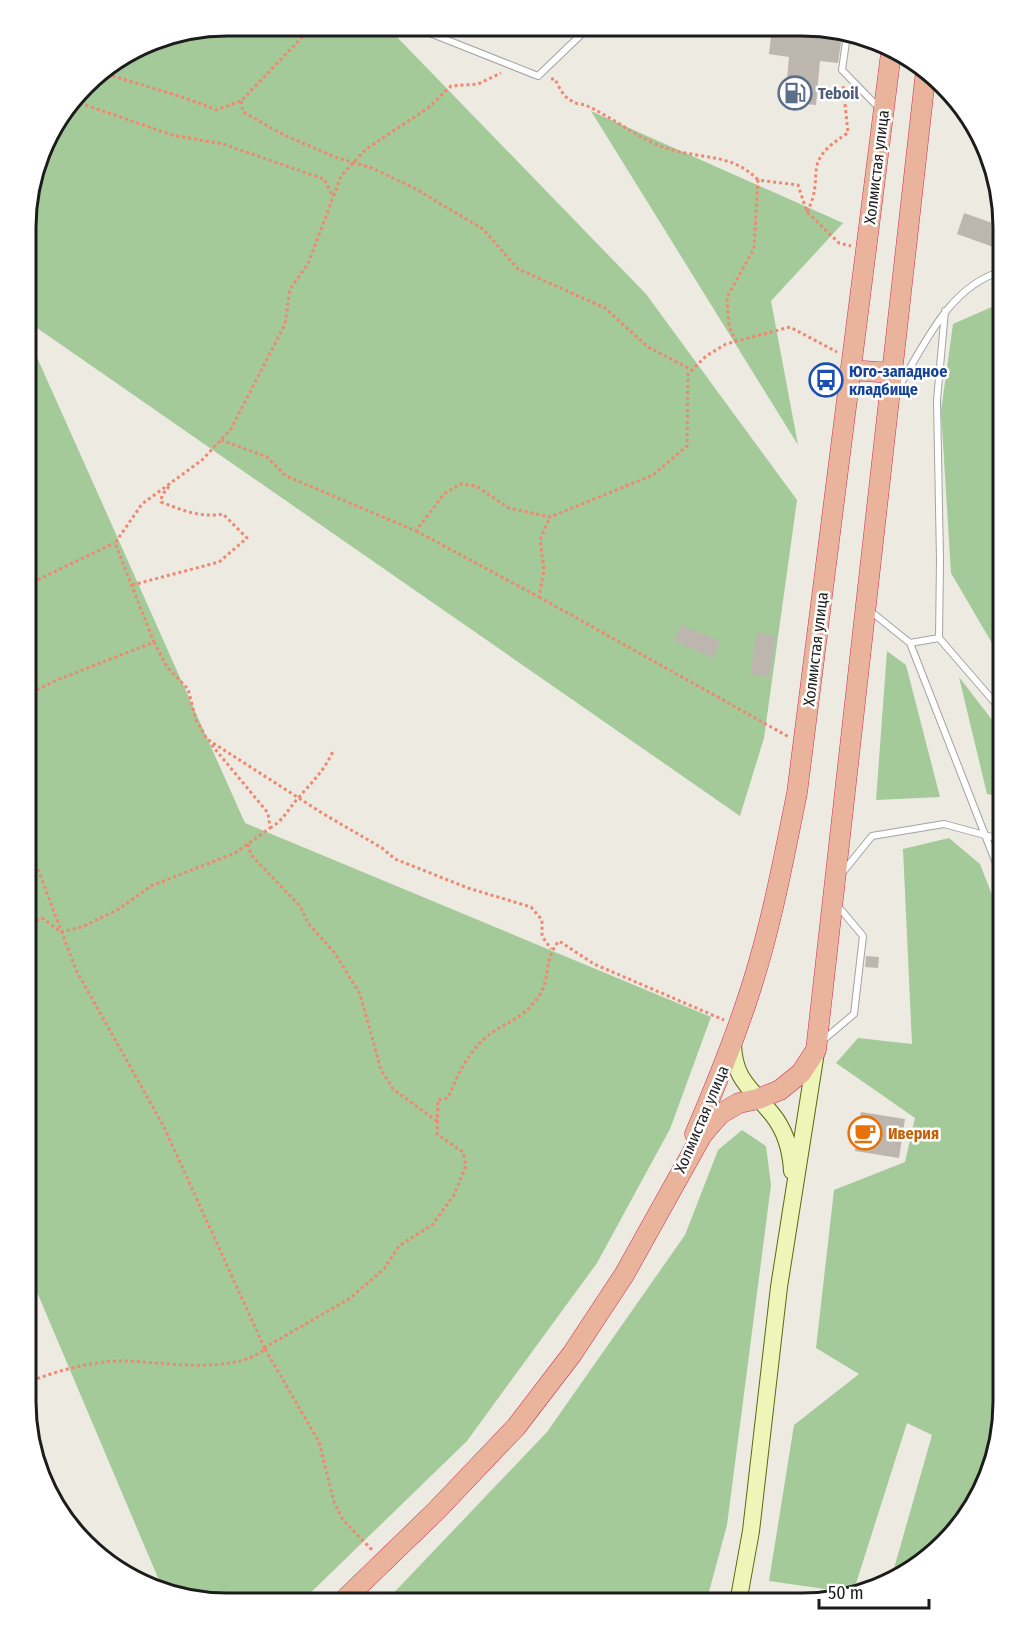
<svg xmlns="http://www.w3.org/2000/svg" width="1029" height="1629" font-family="'Fira Sans Condensed',sans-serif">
  <rect width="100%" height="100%" fill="#edeae2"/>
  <path fill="#a4ca9a" d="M 227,26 L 371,26 L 395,35 L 646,294 L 797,500 L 764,738 L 740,816 L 27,321 L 27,201 L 46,138 L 94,76 L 150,41 Z
    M 591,111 L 843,223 L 771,301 L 798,445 Z
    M 1003,302 L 1003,662 L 951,573 L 941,411 L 953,324 Z
    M 27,335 L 245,823 L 711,1017 L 670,1129 L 597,1263 L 467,1441 L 301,1602 L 201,1602 L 161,1585 L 26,1266 Z
    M 887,651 L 906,665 L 940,797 L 876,800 Z
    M 959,677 L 1003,734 L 1003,797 L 987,794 Z
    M 949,838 L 980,864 L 1003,923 L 1003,1415 L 993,1467 L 962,1524 L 891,1579 L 932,1435 L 907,1423 L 853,1593 L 769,1581 L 794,1425 L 859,1374 L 816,1348 L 834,1190 L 905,1162 L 915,1118 L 836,1063 L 858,1038 L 912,1044 L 903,849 Z
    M 742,1130 L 766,1146 L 771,1185 L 727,1525 L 706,1603 L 385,1602 L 547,1432 L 685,1235 L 718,1150 Z"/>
  <path fill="#bdb6af" d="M 772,27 L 842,36 L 838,63 L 820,61 L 816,105 L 785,102 L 789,57 L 769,54 Z
    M 964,213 L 1004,227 L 999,249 L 957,234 Z
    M 681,625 L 720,641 L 713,658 L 674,641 Z
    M 757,633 L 776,636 L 769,677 L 750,674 Z
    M 866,956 L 879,957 L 878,968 L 865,967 Z
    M 861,1112 L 905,1119 L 899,1158 L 855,1151 Z"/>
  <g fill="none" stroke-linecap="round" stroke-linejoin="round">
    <g stroke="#a3a3a3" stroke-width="8">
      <path id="service" d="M 412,26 L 538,76 L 589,27
        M 847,35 L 842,70 L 880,109
        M 897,390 C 924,346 949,285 1003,271
        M 869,610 L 910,643 L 939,638 L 1003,712
        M 939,638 L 940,560 L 937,400 L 945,311
        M 910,643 L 1003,881
        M 842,873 L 872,836 L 944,824 L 1003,840
        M 822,1041 L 854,1014 L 863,936 L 837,905"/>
    </g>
    <g stroke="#596a0c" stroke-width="18">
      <path id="secondary" d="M 733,1044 C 734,1080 751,1088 772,1114 C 785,1130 791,1151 792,1171
        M 738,1603 L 751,1531 L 779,1287 L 816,1052"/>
    </g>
    <g stroke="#cb2f59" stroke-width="21">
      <path id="trunk" d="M 850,370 L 892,373
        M 695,1134 C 716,1085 736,1036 752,985 C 772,922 784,857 797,793 L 891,53
        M 342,1602 L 436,1511 L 516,1427 L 572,1354 L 624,1275 L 702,1135 L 720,1114 L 739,1103 L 758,1099 L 780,1090 L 801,1073 L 816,1050 L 926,70"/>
    </g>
    <path stroke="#f08771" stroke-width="3" stroke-dasharray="3 3" stroke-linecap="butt" d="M 101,72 C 139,85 179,94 216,110 L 241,101 L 313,26
      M 551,79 L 555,79 C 559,87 563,97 572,101 C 575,104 581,104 585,105 C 615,118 640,141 672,150 C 704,159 733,154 758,180
      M 74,101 L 172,135 L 223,144 L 324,179 L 333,197
      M 241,101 L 243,112 L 284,135 L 335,157 L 372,168 L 414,188 L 483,229 L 518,269 L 605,308 L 648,347 L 692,370
      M 807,212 C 827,173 798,164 848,133 L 843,84
      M 736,342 L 729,326 L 727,297 L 754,249 L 758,180 L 798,185 L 807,212 L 839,243 L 851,246
      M 221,440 L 267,457 L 286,476 L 416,531 L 444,494 L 460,484 L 476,486 L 509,508 L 550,517 L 653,475 L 687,446 L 688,374 L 706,356 L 726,344 L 790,327 L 837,352
      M 416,531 L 539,597 L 544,570 L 540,540 L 550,517
      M 27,585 L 114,543
      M 132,585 L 219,562 L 247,538 L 223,514 C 200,518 182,510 161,502 L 162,495 L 171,484
      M 539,597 L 789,737
      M 154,642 L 167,667 L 188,689 L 196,720 L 207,739 L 322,813 L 382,848 L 395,859 L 468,888 L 531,907 L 542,920 L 542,936 L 551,949
      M 26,695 L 57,680 L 154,642 L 115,543 L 142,504 L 202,460 L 231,429 L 285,324 L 290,289 L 308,264 L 341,176 L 366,149 L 428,108 L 451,86 L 478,84 L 501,73
      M 270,828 C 284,820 288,809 299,797 C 312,782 325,770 333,751
      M 26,830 L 33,856
      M 248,844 L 251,855 L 300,906 L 308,923 L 334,952 L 360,994 L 381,1070 L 393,1089 L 437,1121
      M 26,927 L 42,918 L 61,932 L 82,927 L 119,909 L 151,886 L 235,853 L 270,828 L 268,813 L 210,743
      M 264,1348 L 349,1299 L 384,1269 L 399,1246 L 433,1224 L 454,1195 L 466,1166 L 463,1152 L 437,1134 L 438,1100 L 448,1098 C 457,1076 466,1056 484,1039 C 504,1021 520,1023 539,996 C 551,978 543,960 559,941 L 594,964 L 724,1020
      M 265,1349 L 319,1442 L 334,1502 L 343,1520 L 373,1551
      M 26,1383 C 56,1371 87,1362 120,1361 C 161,1361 231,1376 265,1349 L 164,1127 L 76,970 L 33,856 L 26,861"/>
    <use href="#service" stroke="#fff" stroke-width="6"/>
    <use href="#secondary" stroke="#edf5b9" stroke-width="16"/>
    <use href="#trunk" stroke="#eab39b" stroke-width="20"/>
  </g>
  <defs>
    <g id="fuel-ring" transform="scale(1.725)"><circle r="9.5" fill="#fff" stroke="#5c6f8a" stroke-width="1.5"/><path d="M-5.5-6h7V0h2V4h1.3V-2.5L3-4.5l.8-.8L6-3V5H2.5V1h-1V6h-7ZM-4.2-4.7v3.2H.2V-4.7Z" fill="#5c6f8a"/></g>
    <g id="bus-ring" transform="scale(1.725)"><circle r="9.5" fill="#fff" stroke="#1a4fb4" stroke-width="1.5"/><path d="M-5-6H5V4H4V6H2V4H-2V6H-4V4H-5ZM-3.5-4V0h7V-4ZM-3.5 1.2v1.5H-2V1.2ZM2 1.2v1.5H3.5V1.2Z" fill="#1a4fb4"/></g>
    <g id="cafe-ring" transform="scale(1.725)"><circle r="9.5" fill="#fff" stroke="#e8710a" stroke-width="1.5"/><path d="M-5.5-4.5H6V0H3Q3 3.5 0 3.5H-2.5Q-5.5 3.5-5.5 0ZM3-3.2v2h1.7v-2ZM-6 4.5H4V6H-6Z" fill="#e8710a"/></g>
  </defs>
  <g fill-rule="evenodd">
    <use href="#fuel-ring" x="795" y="93"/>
    <use href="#bus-ring" x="826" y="380"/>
    <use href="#cafe-ring" x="865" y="1133"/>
  </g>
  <g text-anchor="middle" stroke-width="5" stroke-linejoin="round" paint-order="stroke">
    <g font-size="16" font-weight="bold" fill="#4e5e75" stroke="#fff" text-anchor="start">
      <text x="818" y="99">Teboil</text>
    </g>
    <g font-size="16" fill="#1c1c1c" stroke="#fff">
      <text transform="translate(876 167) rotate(-83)" y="6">Холмистая улица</text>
      <text transform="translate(815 649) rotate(-83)" y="6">Холмистая улица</text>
      <text transform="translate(701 1119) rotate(-67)" y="6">Холмистая улица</text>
    </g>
    <g font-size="16" font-weight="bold" fill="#164399" stroke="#fff" text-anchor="start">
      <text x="849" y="377">Юго-западное<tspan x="849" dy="18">кладбище</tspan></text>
    </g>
    <g font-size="16" font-weight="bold" fill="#c56008" stroke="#fff" text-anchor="start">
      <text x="888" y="1139">Иверия</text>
    </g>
  </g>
  <path d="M0 0H1029V1629H0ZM227 36H802A191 191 0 0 1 993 227V1402A191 191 0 0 1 802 1593H227A191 191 0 0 1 36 1402V227A191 191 0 0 1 227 36Z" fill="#fff" fill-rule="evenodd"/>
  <path fill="none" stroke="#1c1c1c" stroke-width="3" d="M227 36H802A191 191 0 0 1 993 227V1402A191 191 0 0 1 802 1593H227A191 191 0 0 1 36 1402V227A191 191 0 0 1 227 36Z"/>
  <path d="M819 1599v9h110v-9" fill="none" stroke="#1c1c1c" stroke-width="3"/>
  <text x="828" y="1599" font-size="18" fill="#1c1c1c" stroke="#ffffff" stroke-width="4.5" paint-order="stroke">50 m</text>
</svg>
